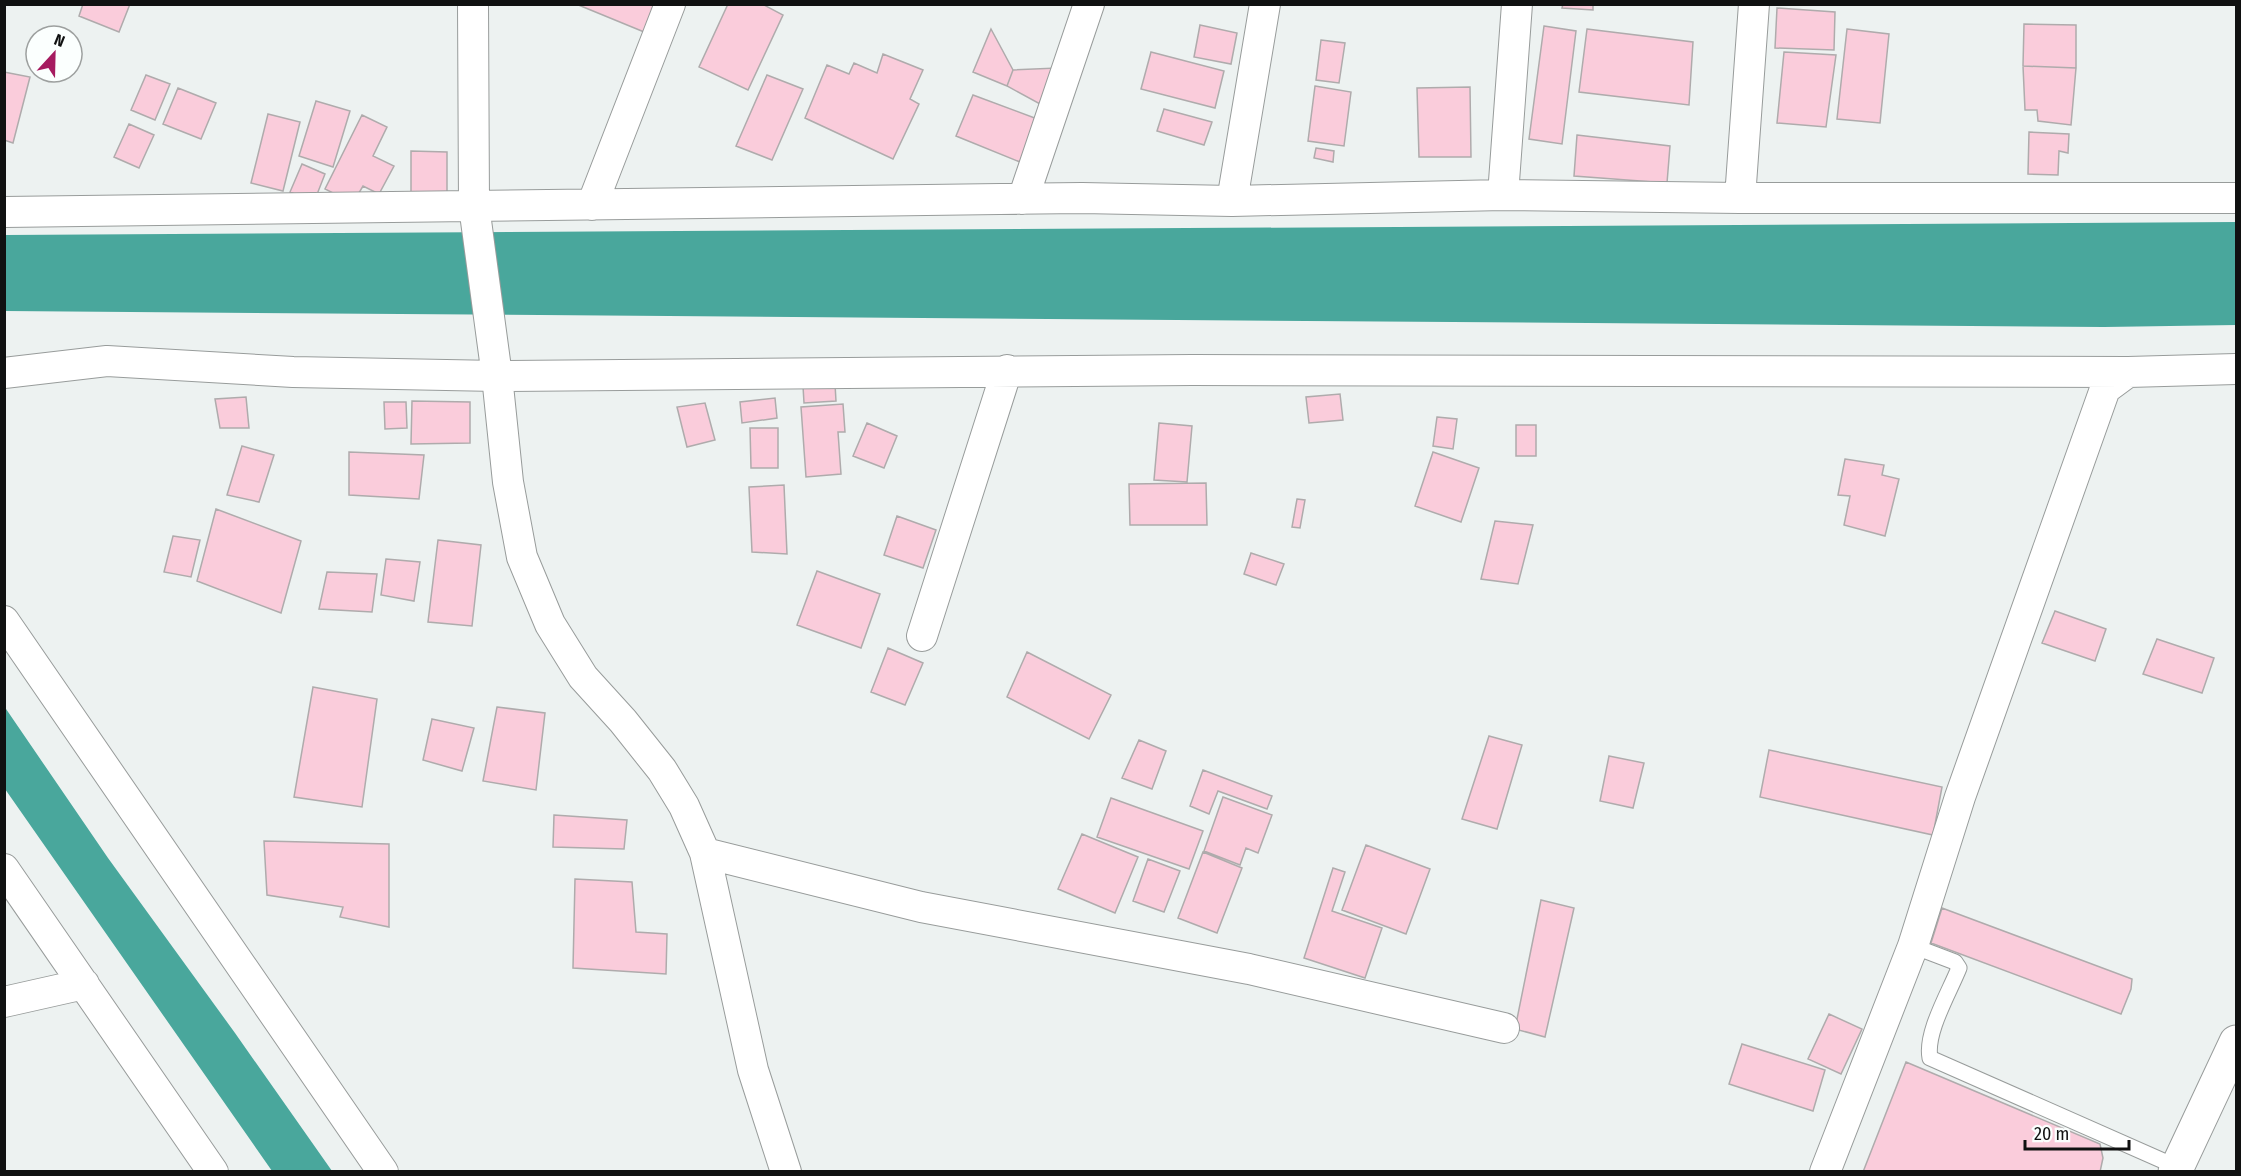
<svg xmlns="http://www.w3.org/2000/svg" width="2241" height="1176" font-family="'Fira Sans Condensed',sans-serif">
  <rect width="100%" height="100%" fill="#edf2f1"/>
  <path fill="#49a79c" d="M 2236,222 L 2236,325 L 2104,327 L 5,311 L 5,235 Z
    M 4,706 L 108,858 L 235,1033 L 332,1171 L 272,1171 L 5,789 Z"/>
  <path fill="#faccdb" stroke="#afabac" stroke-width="1.5" d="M 83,4 L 130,4 L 119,32 L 79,16 Z
    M 576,4 L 667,4 L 649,34 Z
    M 728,4 L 762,4 L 783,15 L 748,90 L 699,67 Z
    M 1563,4 L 1593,4 L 1593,10 L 1562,8 Z
    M 1777,8 L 1835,12 L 1834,50 L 1775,48 Z
    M 2024,24 L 2076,25 L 2076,68 L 2023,66 Z
    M 1200,25 L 1237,33 L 1231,64 L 1194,57 Z
    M 1544,26 L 1576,31 L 1562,144 L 1529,139 Z
    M 991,29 L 1013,70 L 1007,86 L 973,72 Z
    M 1587,29 L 1693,42 L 1689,105 L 1579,92 Z
    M 1847,29 L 1889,34 L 1880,123 L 1837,119 Z
    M 1321,40 L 1345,43 L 1339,83 L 1316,80 Z
    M 1151,52 L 1224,71 L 1215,108 L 1141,89 Z
    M 1784,52 L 1836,55 L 1826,127 L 1777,123 Z
    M 883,54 L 923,70 L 910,99 L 919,104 L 893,159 L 805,118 L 827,65 L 849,74 L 854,63 L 877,73 Z
    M 2023,66 L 2076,68 L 2071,125 L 2038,121 L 2037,110 L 2025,110 Z
    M 1057,68 L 1040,104 L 1007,86 L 1013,70 Z
    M 4,72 L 30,77 L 13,143 L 4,140 Z
    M 146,75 L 170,84 L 155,120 L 131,110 Z
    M 767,75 L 803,89 L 772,160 L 736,146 Z
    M 1315,86 L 1351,92 L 1344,146 L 1308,141 Z
    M 1470,87 L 1471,157 L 1419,157 L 1417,88 Z
    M 178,88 L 216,103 L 201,139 L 163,124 Z
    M 973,95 L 1040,120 L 1020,162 L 956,136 Z
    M 316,101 L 350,111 L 333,167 L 299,156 Z
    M 1164,109 L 1212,122 L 1204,145 L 1157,131 Z
    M 268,114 L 300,122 L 283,191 L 251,183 Z
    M 362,115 L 387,127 L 373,156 L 394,166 L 379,194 L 363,186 L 353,203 L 325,189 Z
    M 129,124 L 154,135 L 139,168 L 114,157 Z
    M 2029,132 L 2069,134 L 2068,153 L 2059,151 L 2058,175 L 2028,174 Z
    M 1577,135 L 1670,146 L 1667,183 L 1574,176 Z
    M 1316,148 L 1334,151 L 1333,162 L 1314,158 Z
    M 411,151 L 447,152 L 447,192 L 411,192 Z
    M 302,164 L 325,174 L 314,202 L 290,192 Z
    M 835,384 L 836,401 L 804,403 L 803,386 Z
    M 1340,394 L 1343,420 L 1309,423 L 1306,397 Z
    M 246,397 L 249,428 L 220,428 L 215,399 Z
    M 775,398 L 777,418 L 742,423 L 740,402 Z
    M 412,401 L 470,402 L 470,443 L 411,444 Z
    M 384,402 L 406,402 L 407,428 L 385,429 Z
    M 705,403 L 715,440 L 687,447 L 677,407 Z
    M 843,404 L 845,432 L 838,432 L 841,474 L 806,477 L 801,407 Z
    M 1437,417 L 1457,419 L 1453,449 L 1433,446 Z
    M 867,423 L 897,436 L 884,468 L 853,456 Z
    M 1159,423 L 1192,426 L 1187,482 L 1154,480 Z
    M 1516,425 L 1536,425 L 1536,456 L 1516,456 Z
    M 750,428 L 778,428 L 778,468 L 751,468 Z
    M 242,446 L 274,455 L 259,502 L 227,495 Z
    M 349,452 L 424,455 L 419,499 L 349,495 Z
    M 1433,452 L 1479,468 L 1461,522 L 1415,506 Z
    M 1845,459 L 1884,465 L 1882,475 L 1899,479 L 1885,536 L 1844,525 L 1850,496 L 1838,495 Z
    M 1206,483 L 1207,525 L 1130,525 L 1129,484 Z
    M 784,485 L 787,554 L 752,552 L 749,487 Z
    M 1297,499 L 1305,500 L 1300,528 L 1292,527 Z
    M 216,509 L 301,541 L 281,613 L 197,581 Z
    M 897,516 L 936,530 L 923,568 L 884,555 Z
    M 1495,521 L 1533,525 L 1518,584 L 1481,579 Z
    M 173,536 L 200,540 L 191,577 L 164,572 Z
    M 438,540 L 481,545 L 472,626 L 428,622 Z
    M 1251,553 L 1284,564 L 1276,585 L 1244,574 Z
    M 386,559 L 420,562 L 414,601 L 381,595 Z
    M 817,571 L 880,594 L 861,648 L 797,625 Z
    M 327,572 L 377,574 L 372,612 L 319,609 Z
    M 2055,611 L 2106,629 L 2095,661 L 2042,643 Z
    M 2157,639 L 2214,658 L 2202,693 L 2143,674 Z
    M 888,648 L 923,663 L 905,705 L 871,692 Z
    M 1027,652 L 1111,695 L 1089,739 L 1007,697 Z
    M 313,687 L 377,699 L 362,807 L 294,797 Z
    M 497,707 L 545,713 L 536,790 L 483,781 Z
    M 432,719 L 474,728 L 462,771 L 423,760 Z
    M 1489,736 L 1522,745 L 1497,829 L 1462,819 Z
    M 1139,740 L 1166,751 L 1152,789 L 1122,778 Z
    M 1769,750 L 1942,787 L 1933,835 L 1760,797 Z
    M 1609,756 L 1644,763 L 1633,808 L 1600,801 Z
    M 1203,770 L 1272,796 L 1267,809 L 1218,791 L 1209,814 L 1190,806 Z
    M 1223,797 L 1272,815 L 1258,853 L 1246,848 L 1240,865 L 1204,851 Z
    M 1111,798 L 1203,831 L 1189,869 L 1097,837 Z
    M 554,815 L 627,820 L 624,849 L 553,847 Z
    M 1082,834 L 1138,857 L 1115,913 L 1058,889 Z
    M 264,841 L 389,844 L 389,927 L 340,917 L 343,907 L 267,895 Z
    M 1366,845 L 1430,869 L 1406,934 L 1342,910 Z
    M 1203,852 L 1242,868 L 1217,933 L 1178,918 Z
    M 1148,859 L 1180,871 L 1164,912 L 1133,901 Z
    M 1333,868 L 1345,872 L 1332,911 L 1382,928 L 1365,978 L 1304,958 Z
    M 575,879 L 632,882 L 636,932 L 667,934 L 666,974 L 573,968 Z
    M 1541,900 L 1574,908 L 1545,1037 L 1515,1029 Z
    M 1942,908 L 2132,979 L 2131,989 L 2121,1014 L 1931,943 Z
    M 1829,1014 L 1862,1029 L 1841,1074 L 1808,1059 Z
    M 1742,1044 L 1825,1070 L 1813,1111 L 1729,1084 Z
    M 1906,1062 L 2100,1144 L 2103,1158 L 2100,1172 L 1863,1172 Z"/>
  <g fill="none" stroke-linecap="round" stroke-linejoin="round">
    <g stroke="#989c9b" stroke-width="17">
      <path id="lane" d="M 1913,946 L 1955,962 L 1959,968 C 1949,993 1925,1033 1930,1058 L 2177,1167"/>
    </g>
    <g stroke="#989c9b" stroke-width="32">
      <path id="street" d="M 473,4 L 474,206 L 497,376 L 508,482 L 522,557 L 550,624 L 583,677 L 623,721 L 662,770 L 684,806 L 705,853 L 753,1070 L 786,1172
        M 1503,195 L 1517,4
        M 1740,198 L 1754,4
        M 1023,199 L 1089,4
        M 1232,201 L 1265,4
        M 592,205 L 670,4
        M 4,212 L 1082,198 L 1232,201 L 1503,195 L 1740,198 L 2236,198
        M 4,373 L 107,361 L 293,372 L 497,376 L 1192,370 L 2128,372 L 2236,369
        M 4,621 L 383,1172
        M 922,636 L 1007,370
        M 705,853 L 921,907 L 1249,969 L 1504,1028
        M 4,869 L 213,1172
        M 4,1002 L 84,984
        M 1825,1172 L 1913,946 L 1960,797 L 2105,389 L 2128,372"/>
    </g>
    <g stroke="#989c9b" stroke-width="35">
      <path id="primary" d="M 2175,1172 L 2236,1042"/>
    </g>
    <use href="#lane" stroke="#fff" stroke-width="15"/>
    <use href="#street" stroke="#fff" stroke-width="30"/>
    <use href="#primary" stroke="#fff" stroke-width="33"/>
  </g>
  <rect width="2241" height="1176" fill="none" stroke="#101111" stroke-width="12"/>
  <g transform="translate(54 54) rotate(22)"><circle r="28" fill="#fbfffe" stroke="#9da09f" stroke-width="1.5"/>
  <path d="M0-4.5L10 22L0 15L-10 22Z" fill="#a61b60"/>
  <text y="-9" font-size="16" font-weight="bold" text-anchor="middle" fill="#101111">N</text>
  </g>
  <path d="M2025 1140v9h104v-9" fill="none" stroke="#101111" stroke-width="3"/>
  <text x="2034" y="1140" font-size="18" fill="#101111" stroke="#fbfffe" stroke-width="4.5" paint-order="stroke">20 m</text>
</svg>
